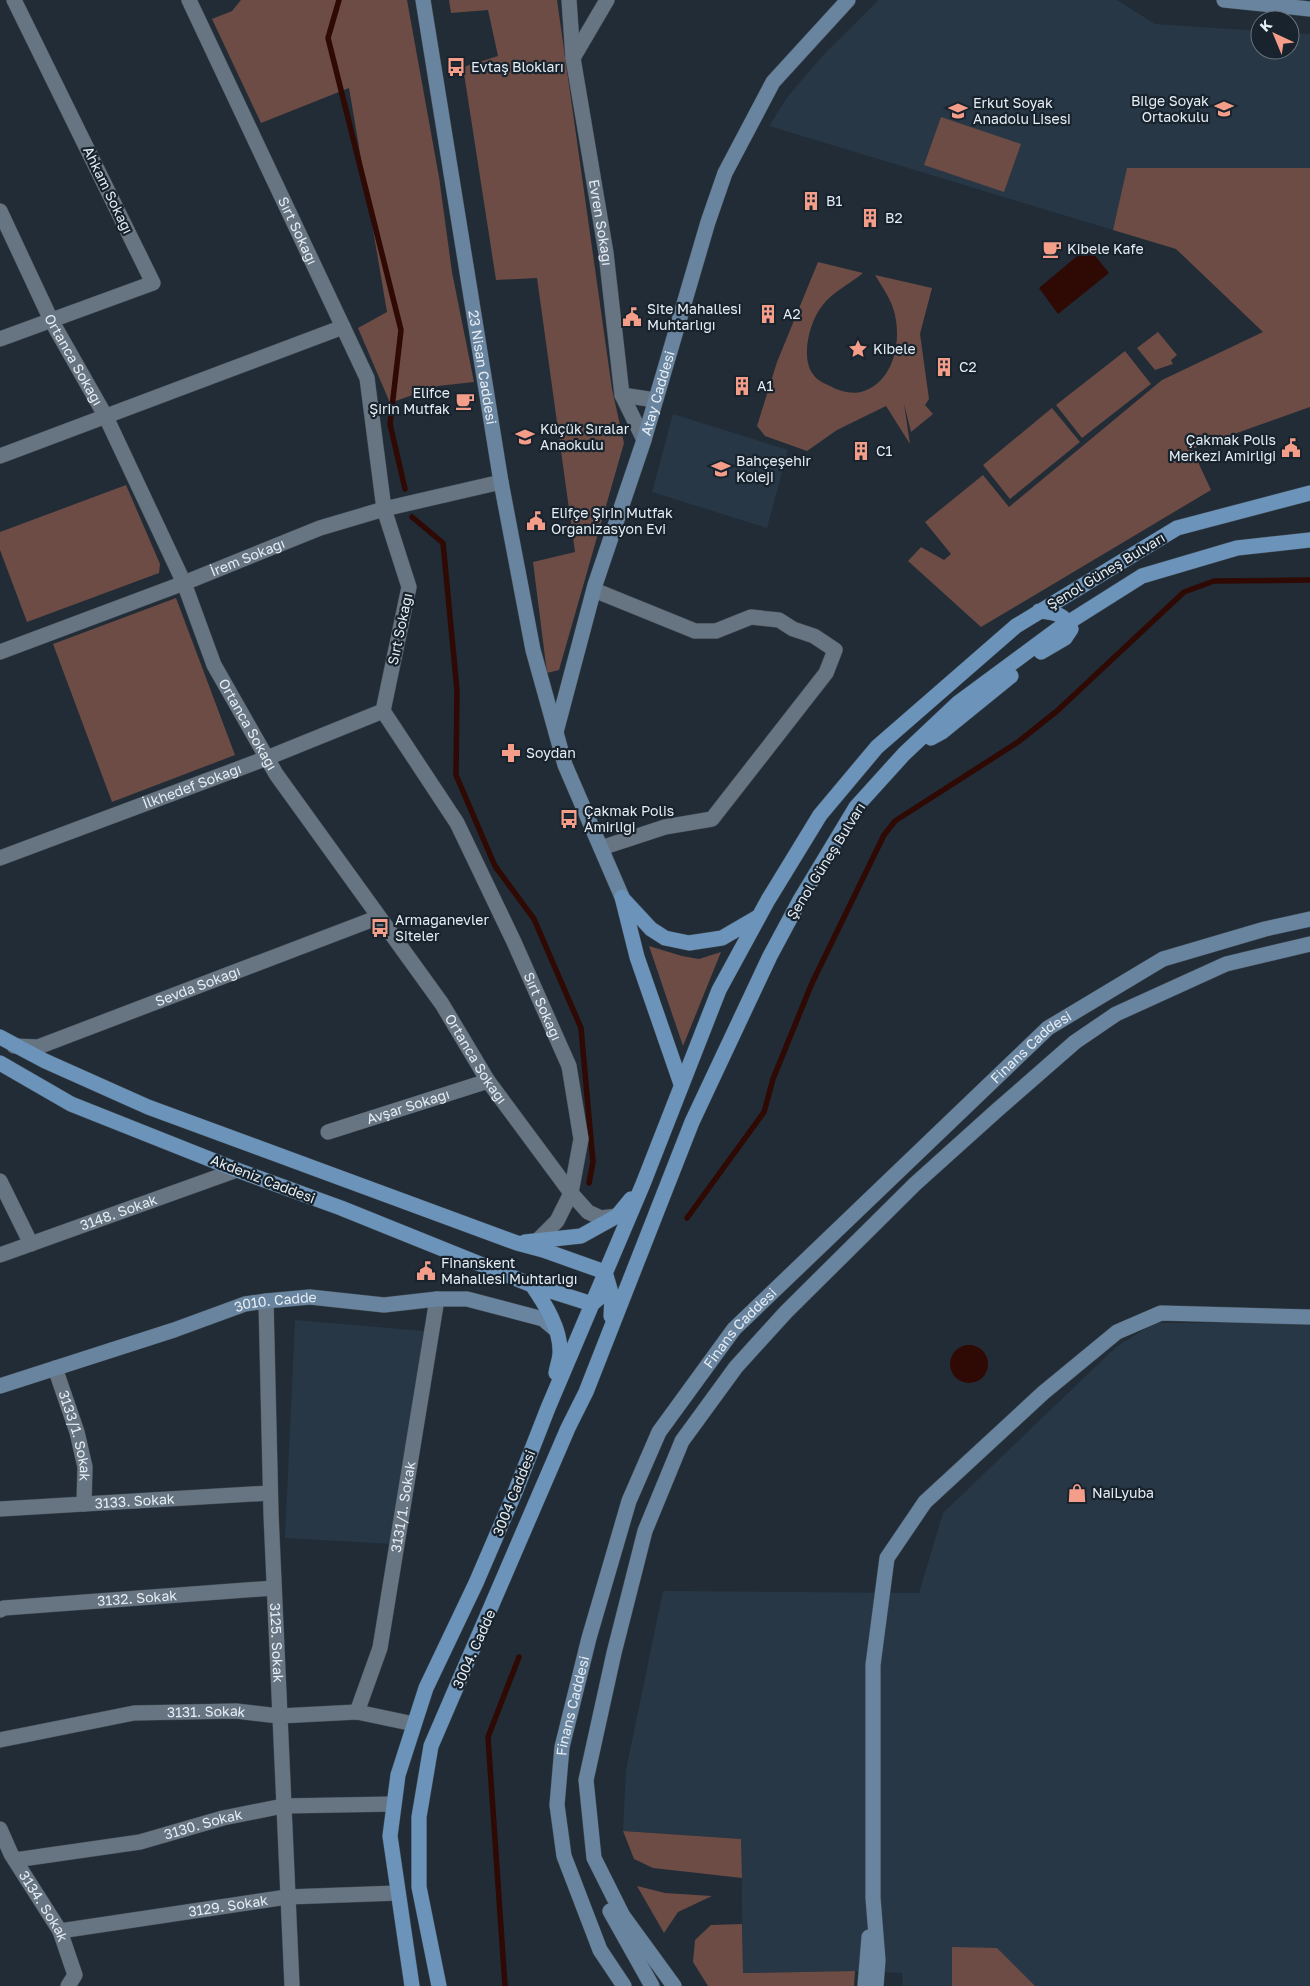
<svg xmlns="http://www.w3.org/2000/svg" width="1310" height="1986" font-family="'Golos Text',sans-serif">
  <rect width="100%" height="100%" fill="#212c37"/>
  <path fill="#273746" d="M 879,0 L 1117,0 L 1155,24 L 1260,31 L 1260,50 L 1290,50 L 1290,33 L 1310,34 L 1310,168 L 1128,168 L 1113,230 L 769,126 L 788,96 L 826,52 Z
    M 673,414 L 788,450 L 767,528 L 652,492 Z
    M 295,1320 L 424,1331 L 392,1544 L 285,1538 Z
    M 1154,1323 L 1310,1323 L 1310,1986 L 903,1986 L 902,1973 L 855,1971 L 743,1973 L 741,1839 L 623,1831 L 626,1770 L 663,1591 L 919,1593 L 943,1513 L 1116,1347 Z"/>
  <path fill="#6c4c44" d="M 241,0 L 407,0 L 439,177 L 452,272 L 474,382 L 438,386 L 390,403 L 358,328 L 387,312 L 349,88 L 261,123 L 212,19 L 232,11 Z
    M 449,0 L 557,0 L 612,389 L 624,443 L 559,670 L 547,673 L 533,562 L 575,552 L 537,278 L 496,280 L 463,67 L 498,56 L 488,10 L 451,13 Z
    M 941,117 L 1021,144 L 1004,192 L 924,165 Z
    M 1127,168 L 1310,168 L 1310,407 L 1192,449 L 1211,490 L 981,627 L 908,561 L 921,547 L 944,560 L 951,554 L 925,522 L 983,475 L 1009,507 L 1162,380 L 1263,332 L 1176,249 L 1113,230 Z
    M 818,262 L 863,273 C 849,285 833,291 822,306 C 810,321 800,357 813,374 C 816,380 826,384 832,387 C 840,391 851,394 861,392 C 895,383 903,337 893,308 C 889,296 881,285 875,275 L 932,288 L 920,334 L 929,399 L 925,405 L 933,414 L 911,432 L 904,404 L 910,444 L 886,406 L 837,430 L 807,451 L 765,436 L 757,426 L 777,362 Z
    M 1158,332 L 1177,355 L 1171,360 L 1173,364 L 1155,370 L 1137,348 Z
    M 1125,351 L 1151,384 L 1082,438 L 1056,405 Z
    M 1052,408 L 1080,442 L 1010,499 L 983,465 Z
    M 126,485 L 160,564 L 159,573 L 27,622 L 0,550 L 0,532 Z
    M 176,598 L 235,755 L 112,802 L 53,644 Z
    M 649,946 L 682,956 L 699,959 L 721,952 L 683,1046 Z
    M 623,1831 L 741,1839 L 742,1878 L 653,1868 L 634,1859 Z
    M 637,1886 L 665,1893 L 712,1896 L 678,1912 L 664,1933 Z
    M 742,1924 L 743,1973 L 855,1971 L 854,1986 L 708,1986 L 693,1962 L 695,1940 L 711,1925 Z
    M 952,1947 L 997,1948 L 1035,1986 L 952,1986 Z"/>
  <path fill="#2f0904" d="M 1088,247 L 1109,273 L 1058,314 L 1039,288 Z
    M950 1364a19 19 0 1 1 38 0a19 19 0 1 1-38 0Z"/>
  <g fill="none" stroke-linecap="round" stroke-linejoin="round">
    <path stroke="#2f0904" stroke-width="5.5" d="M 339,0 L 328,38 L 401,330 L 390,424 L 405,489
      M 412,517 L 443,543 L 457,690 L 456,775 L 495,866 L 534,919 L 581,1028 L 593,1162 L 589,1183
      M 687,1218 L 764,1112 L 773,1079 L 812,983 L 884,835 L 895,821 L 1018,742 L 1057,711 L 1184,592 L 1214,581 L 1310,580
      M 505,1986 L 488,1737 L 519,1657"/>
    <g stroke="#3f4951" stroke-width="16">
      <g id="street">
        <path id="s1" d="M 189,0 L 367,378 L 384,509 L 409,587 L 383,711 L 457,823 L 514,942 L 569,1066 L 581,1139 L 571,1193 L 557,1221 L 538,1240"/>
        <path id="s2" d="M 569,0 L 573,58 L 606,253 L 622,395 L 644,440"/>
        <path d="M 573,58 L 607,0"/>
        <path id="s3" d="M 0,211 L 51,320 L 106,417 L 184,583 L 214,665 L 276,774 L 442,1004 L 488,1081 L 571,1193 L 588,1212 L 601,1218 L 617,1216"/>
        <path d="M 0,339 L 153,283 L 14,0"/>
        <path d="M 622,395 L 655,400"/>
        <path d="M 0,456 L 343,327"/>
        <path d="M 594,590 L 695,631 L 716,631 L 751,617 L 779,620 L 793,629 L 814,636 L 835,650 L 826,673 L 712,819 L 665,827 L 601,848"/>
        <path id="s4" d="M 0,652 L 184,583 L 320,528 L 384,509 L 501,482"/>
        <path id="s5" d="M 0,858 L 267,758 L 383,711"/>
        <path id="s6" d="M 14,1046 L 38,1047 L 379,917"/>
        <path id="s7" d="M 328,1132 L 488,1081"/>
        <path d="M 0,1181 L 31,1244"/>
        <path id="s8" d="M 0,1255 L 237,1170"/>
        <path id="s9" d="M 266,1301 L 271,1514 L 292,1986"/>
        <path id="s10" d="M 55,1368 L 77,1432 L 85,1467 L 84,1504"/>
        <path id="s11" d="M 0,1509 L 270,1493"/>
        <path id="s12" d="M 0,1610 L 4,1608 L 274,1588"/>
        <path id="s13" d="M 357,1712 L 380,1648 L 437,1299"/>
        <path id="s14" d="M 0,1740 L 134,1713 L 236,1711 L 279,1716 L 357,1712 L 414,1724"/>
        <path id="s15" d="M 0,1829 L 11,1854 L 60,1931 L 75,1975 L 68,1986"/>
        <path id="s16" d="M 15,1860 L 140,1842 L 223,1818 L 283,1806 L 394,1804"/>
        <path id="s17" d="M 60,1931 L 287,1897 L 398,1893"/>
      </g>
    </g>
    <g stroke="#3f4951" stroke-width="16">
      <g id="secondary">
        <path id="s18" d="M 423,0 L 501,482 L 533,650 L 565,765 L 622,897"/>
        <path d="M 1224,0 L 1310,9"/>
        <path id="s19" d="M 556,732 L 595,585 L 644,440 L 708,222 L 725,173 L 773,82 L 848,0"/>
        <path id="s20" d="M 0,1386 L 174,1330 L 245,1304 L 266,1301 L 310,1297 L 384,1305 L 437,1299 L 467,1299 L 543,1319 L 556,1330"/>
        <path d="M 610,1911 L 652,1986"/>
        <path id="s21" d="M 624,1986 L 600,1950 L 564,1856 L 557,1805 L 562,1747 L 589,1638 L 629,1501 L 659,1432 L 734,1329 L 1048,1028 L 1163,959 L 1265,929 L 1310,919"/>
        <path d="M 674,1986 L 623,1916 L 594,1858 L 586,1780 L 614,1653 L 645,1531 L 682,1441 L 736,1367 L 786,1312 L 915,1184 L 995,1112 L 1075,1042 L 1116,1014 L 1226,964 L 1310,944"/>
        <path d="M 865,1986 L 869,1937"/>
        <path d="M 876,1986 L 878,1960 L 873,1898 L 873,1665 L 887,1558 L 925,1502 L 1043,1393 L 1117,1332 L 1161,1313 L 1310,1317"/>
      </g>
    </g>
    <g stroke="#3f4951" stroke-width="16">
      <path id="primary" d="M 1039,611 C 1053,612 1066,614 1071,629 L 1065,638 L 1041,652
        M 931,738 L 942,732 L 1011,676
        M 622,897 L 637,957 L 681,1084
        M 624,900 L 651,929 L 665,938 L 689,943 L 722,938 L 758,917
        M 0,1037 L 45,1061 L 148,1107 L 517,1243 L 543,1250 L 605,1272 L 612,1296 L 611,1316
        M 0,1063 L 71,1104 L 237,1170 L 341,1208 L 532,1285 L 592,1304 L 599,1298
        M 525,1242 L 581,1236 L 617,1216 L 631,1199
        M 532,1285 C 545,1304 561,1329 560,1353 C 560,1359 557,1366 556,1373
        M 412,1986 L 390,1836 L 398,1775 L 426,1688 L 476,1583 L 516,1490 L 548,1408 L 643,1184 L 719,990 L 768,900 L 820,815 L 877,747 L 1016,626 L 1177,528 L 1310,493
        M 439,1986 L 419,1887 L 419,1817 L 431,1746 L 568,1428 L 586,1392 L 692,1122 L 770,956 L 800,900 L 856,807 L 904,754 L 958,703 L 1058,629 L 1142,576 L 1237,548 L 1310,540"/>
    </g>
    <use href="#street" stroke="#677481" stroke-width="15"/>
    <use href="#secondary" stroke="#69849e" stroke-width="15"/>
    <use href="#primary" stroke="#6c94ba" stroke-width="15"/>
  </g>
  <defs>
    <g id="bus-bare" transform="scale(1.5)"><path d="M-5-6H5V4H4V6H2V4H-2V6H-4V4H-5ZM-3.5-4V0h7V-4ZM-3.5 1.2v1.5H-2V1.2ZM2 1.2v1.5H3.5V1.2Z" fill="#f49e8a" stroke="#18232d" stroke-width="2.5" paint-order="stroke"/></g>
    <g id="school-bare" transform="scale(1.5)"><path d="M0-5L7-2L0 1L-7-2ZM-4 1L0 2.5L4 1V4Q0 6-4 4Z" fill="#f49e8a" stroke="#18232d" stroke-width="2.5" paint-order="stroke"/></g>
    <g id="building-bare" transform="scale(1.5)"><path d="M-4-6H4V6H1V3H-1V6H-4ZM-2.5-4.3h1.7v1.8h-1.7ZM.8-4.3h1.7v1.8H.8ZM-2.5-1h1.7V.8h-1.7ZM.8-1h1.7V.8H.8Z" fill="#f49e8a" stroke="#18232d" stroke-width="2.5" paint-order="stroke"/></g>
    <g id="cafe-bare" transform="scale(1.5)"><path d="M-5.5-4.5H6V0H3Q3 3.5 0 3.5H-2.5Q-5.5 3.5-5.5 0ZM3-3.2v2h1.7v-2ZM-6 4.5H4V6H-6Z" fill="#f49e8a" stroke="#18232d" stroke-width="2.5" paint-order="stroke"/></g>
    <g id="civic-bare" transform="scale(1.5)"><path d="M-.6-6.5H3V-4.5H.6V-3L4-1V1h2V6H-6V1h2V-1L-.6-3ZM-1.2 2.5V6h2.4V2.5Z" fill="#f49e8a" stroke="#18232d" stroke-width="2.5" paint-order="stroke"/></g>
    <g id="sight-bare" transform="scale(1.5)"><path d="M0-6L1.8-2.2L6-1.7L2.9 1.2L3.7 5.4L0 3.3L-3.7 5.4L-2.9 1.2L-6-1.7L-1.8-2.2Z" fill="#f49e8a" stroke="#18232d" stroke-width="2.5" paint-order="stroke"/></g>
    <g id="pharmacy-bare" transform="scale(1.5)"><path d="M-2-6h4v4h4v4h-4v4h-4v-4h-4v-4h4Z" fill="#f49e8a" stroke="#18232d" stroke-width="2.5" paint-order="stroke"/></g>
    <g id="shop-bare" transform="scale(1.5)"><path d="M-5-2.5h2.3a2.7 3.5 0 0 1 5.4 0H5L5.5 6h-11ZM-1.5-2.5h3a1.5 2.3 0 0 0-3 0Z" fill="#f49e8a" stroke="#18232d" stroke-width="2.5" paint-order="stroke"/></g>
  </defs>
  <g fill-rule="evenodd">
    <use href="#bus-bare" x="456" y="67"/>
    <use href="#school-bare" x="1224" y="109"/>
    <use href="#school-bare" x="958" y="111"/>
    <use href="#building-bare" x="811" y="201"/>
    <use href="#building-bare" x="870" y="218"/>
    <use href="#cafe-bare" x="1052" y="249"/>
    <use href="#building-bare" x="768" y="314"/>
    <use href="#civic-bare" x="632" y="317"/>
    <use href="#sight-bare" x="858" y="349"/>
    <use href="#building-bare" x="944" y="367"/>
    <use href="#building-bare" x="742" y="386"/>
    <use href="#cafe-bare" x="465" y="401"/>
    <use href="#school-bare" x="525" y="437"/>
    <use href="#civic-bare" x="1291" y="448"/>
    <use href="#building-bare" x="861" y="451"/>
    <use href="#school-bare" x="721" y="469"/>
    <use href="#civic-bare" x="536" y="521"/>
    <use href="#pharmacy-bare" x="511" y="753"/>
    <use href="#bus-bare" x="569" y="819"/>
    <use href="#bus-bare" x="380" y="928"/>
    <use href="#civic-bare" x="426" y="1271"/>
    <use href="#shop-bare" x="1077" y="1493"/>
  </g>
  <g text-anchor="middle" stroke-width="4.5" stroke-linejoin="round" paint-order="stroke">
    <g font-size="14" fill="#e5edf4" stroke="#18232d" text-anchor="start">
      <text x="471" y="72">Evtaş Blokları</text>
      <text x="1209" y="106" text-anchor="end">Bilge Soyak<tspan x="1209" dy="16">Ortaokulu</tspan></text>
      <text x="973" y="108">Erkut Soyak<tspan x="973" dy="16">Anadolu Lisesi</tspan></text>
      <text x="826" y="206">B1</text>
      <text x="885" y="223">B2</text>
      <text x="1067" y="254">Kibele Kafe</text>
      <text x="647" y="314">Site Mahallesi<tspan x="647" dy="16">Muhtarlığı</tspan></text>
      <text x="783" y="319">A2</text>
      <text x="873" y="354">Kibele</text>
      <text x="959" y="372">C2</text>
      <text x="757" y="391">A1</text>
      <text x="450" y="398" text-anchor="end">Elifce<tspan x="450" dy="16">Şirin Mutfak</tspan></text>
      <text x="540" y="434">Küçük Sıralar<tspan x="540" dy="16">Anaokulu</tspan></text>
      <text x="1276" y="445" text-anchor="end">Çakmak Polis<tspan x="1276" dy="16">Merkezi Amirliği</tspan></text>
      <text x="876" y="456">C1</text>
      <text x="736" y="466">Bahçeşehir<tspan x="736" dy="16">Koleji</tspan></text>
      <text x="551" y="518">Elifçe Şirin Mutfak<tspan x="551" dy="16">Organizasyon Evi</tspan></text>
      <text x="526" y="758">Soydan</text>
      <text x="584" y="816">Çakmak Polis<tspan x="584" dy="16">Amirliği</tspan></text>
      <text x="395" y="925">Armağanevler<tspan x="395" dy="16">Siteler</tspan></text>
      <text x="441" y="1268">Finanskent<tspan x="441" dy="16">Mahallesi Muhtarlığı</tspan></text>
      <text x="1092" y="1498">NaiLyuba</text>
    </g>
    <g font-size="14" fill="#e5edf4" stroke="#18232d">
      <text transform="translate(108 190) rotate(64)" y="5">Ahkam Sokağı</text>
      <text dy="5" stroke="none"><textPath href="#s2" startOffset="225">Evren Sokağı</textPath></text>
      <text dy="5" stroke="none"><textPath href="#s1" startOffset="255">Sırt Sokağı</textPath></text>
      <text dy="5" stroke="none"><textPath href="#s3" startOffset="166">Ortanca Sokağı</textPath></text>
      <text dy="5" stroke="none"><textPath href="#s18" startOffset="372">23 Nisan Caddesi</textPath></text>
      <text dy="5" stroke="none"><textPath href="#s19" startOffset="354">Atay Caddesi</textPath></text>
      <text dy="5" stroke="none"><textPath href="#s4" startOffset="265">İrem Sokağı</textPath></text>
      <text transform="translate(1106 571) rotate(-31)" y="5">Şenol Güneş Bulvarı</text>
      <text transform="translate(400 629) rotate(-78)" y="5">Sırt Sokağı</text>
      <text dy="5" stroke="none"><textPath href="#s3" startOffset="571">Ortanca Sokağı</textPath></text>
      <text dy="5" stroke="none"><textPath href="#s5" startOffset="205">İlkhedef Sokağı</textPath></text>
      <text transform="translate(826 861) rotate(-58)" y="5">Şenol Güneş Bulvarı</text>
      <text dy="5" stroke="none"><textPath href="#s6" startOffset="195">Sevda Sokağı</textPath></text>
      <text dy="5" stroke="none"><textPath href="#s1" startOffset="1095">Sırt Sokağı</textPath></text>
      <text dy="5" stroke="none"><textPath href="#s21" startOffset="1121">Finans Caddesi</textPath></text>
      <text dy="5" stroke="none"><textPath href="#s3" startOffset="976">Ortanca Sokağı</textPath></text>
      <text dy="5" stroke="none"><textPath href="#s7" startOffset="84">Avşar Sokağı</textPath></text>
      <text transform="translate(263 1179) rotate(21)" y="5">Akdeniz Caddesi</text>
      <text dy="5" stroke="none"><textPath href="#s8" startOffset="126">3148. Sokak</textPath></text>
      <text dy="5" stroke="none"><textPath href="#s20" startOffset="289">3010. Cadde</textPath></text>
      <text dy="5" stroke="none"><textPath href="#s21" startOffset="716">Finans Caddesi</textPath></text>
      <text dy="5" stroke="none"><textPath href="#s10" startOffset="71">3133/1. Sokak</textPath></text>
      <text transform="translate(514 1493) rotate(-68)" y="5">3004 Caddesi</text>
      <text dy="5" stroke="none"><textPath href="#s11" startOffset="135">3133. Sokak</textPath></text>
      <text dy="5" stroke="none"><textPath href="#s13" startOffset="211">3131/1. Sokak</textPath></text>
      <text dy="5" stroke="none"><textPath href="#s12" startOffset="138">3132. Sokak</textPath></text>
      <text dy="5" stroke="none"><textPath href="#s9" startOffset="342">3125. Sokak</textPath></text>
      <text transform="translate(474 1649) rotate(-66)" y="5">3004. Cadde</text>
      <text dy="5" stroke="none"><textPath href="#s21" startOffset="296">Finans Caddesi</textPath></text>
      <text dy="5" stroke="none"><textPath href="#s14" startOffset="209">3131. Sokak</textPath></text>
      <text dy="5" stroke="none"><textPath href="#s16" startOffset="192">3130. Sokak</textPath></text>
      <text dy="5" stroke="none"><textPath href="#s17" startOffset="170">3129. Sokak</textPath></text>
      <text dy="5" stroke="none"><textPath href="#s15" startOffset="89">3134. Sokak</textPath></text>
    </g>
  </g>
  <g transform="translate(1275 35) rotate(316)"><circle r="24" fill="#18232d" stroke="#6a747d"/>
  <path d="M0-4L9 19L0 12L-9 19Z" fill="#f49e8a"/>
  <text y="-8" font-size="14" font-weight="bold" text-anchor="middle" fill="#e5edf4">K</text>
  </g>
</svg>
